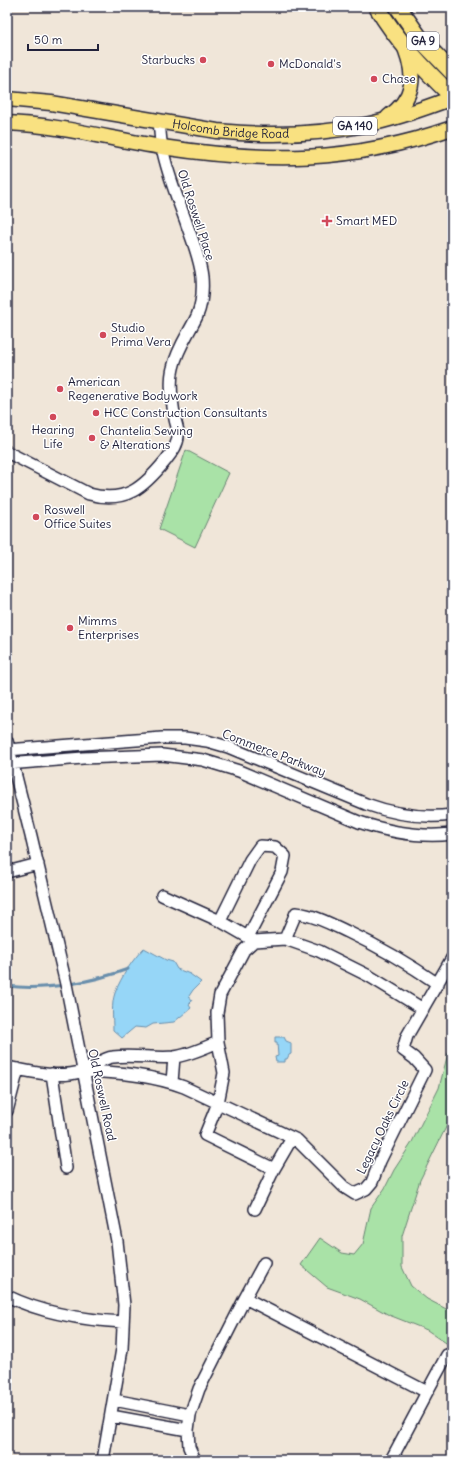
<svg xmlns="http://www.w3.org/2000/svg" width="459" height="1467" font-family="Delius,sans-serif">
  <rect width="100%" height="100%" fill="#f0e6d9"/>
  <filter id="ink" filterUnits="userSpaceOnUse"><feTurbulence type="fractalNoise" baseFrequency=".025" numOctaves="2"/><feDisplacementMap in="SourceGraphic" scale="8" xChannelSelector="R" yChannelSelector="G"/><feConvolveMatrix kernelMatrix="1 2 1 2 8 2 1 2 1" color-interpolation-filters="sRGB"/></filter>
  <g filter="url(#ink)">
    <path fill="#a9e2a7" stroke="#668271" d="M 186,450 L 229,473 L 195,547 L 159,529 Z
      M 452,1050 L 452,1115 L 420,1180 L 409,1214 L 402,1236 L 402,1267 L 411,1286 L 427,1299 L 452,1312 L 452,1347 L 427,1330 L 389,1315 L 360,1299 L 327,1287 L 301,1265 L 320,1238 L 342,1253 L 354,1255 L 363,1244 L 371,1208 L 385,1188 L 394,1170 L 411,1144 L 439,1088 L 448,1053 Z"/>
    <path fill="#96d6f7" stroke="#688eac" d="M 144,948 L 166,960 L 173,962 L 177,969 L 190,974 L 201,982 L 193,990 L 189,996 L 192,1000 L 189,1005 L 191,1008 L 174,1022 L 153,1024 L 146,1028 L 135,1027 L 122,1038 L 113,1030 C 113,1018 111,1004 115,993 C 121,977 133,959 144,948 Z
      M 275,1037 L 284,1037 L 286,1041 L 291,1043 L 291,1054 L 289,1055 L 287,1059 L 285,1059 L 285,1062 L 276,1062 L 275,1057 L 278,1056 L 277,1043 L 275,1043 Z"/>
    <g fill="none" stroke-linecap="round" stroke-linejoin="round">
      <path stroke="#688eac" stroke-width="3" d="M 7,986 C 45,991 93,982 128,969"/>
      <g stroke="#22223b" stroke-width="14">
        <path id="minor" d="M 7,452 L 89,494 C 126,504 144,487 166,460 C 171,453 178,446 178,436 C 179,430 176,425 175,419 C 172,403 169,383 173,368 C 177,349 189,333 197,316 C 202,304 203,290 202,277 C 200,258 192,240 186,222 C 177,197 167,173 162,147 C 160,138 160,129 159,120
          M 7,741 L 31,836 L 66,984 L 117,1241 L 124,1305 L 122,1349 L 103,1460
          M 7,750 L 162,738 L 185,738 L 207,741 L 228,747 L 366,804 C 394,814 422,819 452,815
          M 7,764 L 83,758 L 162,755 L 203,760 L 239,771 L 359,822 C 389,832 420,838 452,834
          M 7,872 L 38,864
          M 162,895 L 220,921 L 253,940
          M 220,921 L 250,860 L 260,846 L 275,847 L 285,856 L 282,872 L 248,937
          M 285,939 L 296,913 C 314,915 331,924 348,932 C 380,947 409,964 438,984
          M 7,1067 C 31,1072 59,1079 83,1071 C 94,1068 101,1058 113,1057 C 133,1054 154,1059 174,1057 C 189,1055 204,1048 218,1042
          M 84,1071 C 118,1072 152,1075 184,1087 L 297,1140 L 344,1187 L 355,1194 L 366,1189 L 372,1182 L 380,1161 L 425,1070 L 414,1058 L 403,1050 L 407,1036 L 452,958
          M 52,1074 L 66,1168
          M 172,1082 L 174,1057
          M 7,1111 L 18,1069
          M 274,1169 L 205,1135 L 218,1103 L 224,1073 L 218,1042 L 217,1013 L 220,995 L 244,950 L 254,941 L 285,939 L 319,951 L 369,976 L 423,1009
          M 255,1209 L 274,1169 L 292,1138
          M 7,1296 C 44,1314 83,1320 123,1322
          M 245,1298 L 264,1263
          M 427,1392 L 447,1355
          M 114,1400 L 190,1415
          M 111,1416 L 188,1430
          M 195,1460 L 189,1447 L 188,1430 L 190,1415 L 199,1389 L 245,1298 L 427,1392 L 391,1460"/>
      </g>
      <g stroke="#22223b" stroke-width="17">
        <g id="major">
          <path id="s1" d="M 7,99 L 51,103 L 217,131 C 265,136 317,135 365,125 C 395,119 423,109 452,98"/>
          <path d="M 388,117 C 415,98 416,77 405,48"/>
          <path d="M 7,123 C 60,125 110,139 162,147 C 267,163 351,163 452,128"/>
        </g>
      </g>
      <g stroke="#22223b" stroke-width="19">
        <path id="highway" d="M 377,7 C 397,41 424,69 452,96
          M 398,7 L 421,40 L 452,72"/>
      </g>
      <use href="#minor" stroke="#fff" stroke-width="11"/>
      <use href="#major" stroke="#f9e181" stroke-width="14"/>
      <use href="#highway" stroke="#f9e181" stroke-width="16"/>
    </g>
  </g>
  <g fill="#d1495b" stroke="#fff" stroke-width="1.5">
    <circle cx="203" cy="60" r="4"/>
    <circle cx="271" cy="64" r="4"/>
    <circle cx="374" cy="79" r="4"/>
    <path d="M325 215h4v4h4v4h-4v4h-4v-4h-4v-4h4z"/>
    <circle cx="103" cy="335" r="4"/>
    <circle cx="60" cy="389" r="4"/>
    <circle cx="96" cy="413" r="4"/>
    <circle cx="53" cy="417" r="4"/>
    <circle cx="92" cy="438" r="4"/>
    <circle cx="36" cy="517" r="4"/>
    <circle cx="70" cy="628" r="4"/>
  </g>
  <g text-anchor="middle" stroke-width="3" stroke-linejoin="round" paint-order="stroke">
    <g fill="#fff" stroke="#646476" stroke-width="1">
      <rect x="407" y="32" width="32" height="18" rx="3"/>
      <rect x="333" y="117" width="44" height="18" rx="3"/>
    </g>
    <g font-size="11" font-weight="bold" fill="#22223b">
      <text x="423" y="45">GA 9</text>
      <text x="355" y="130">GA 140</text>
    </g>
    <g font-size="12" fill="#22223b" stroke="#fff" text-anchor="start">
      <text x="195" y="64" text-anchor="end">Starbucks</text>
      <text x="279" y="68">McDonald's</text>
      <text x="382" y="83">Chase</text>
      <text x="336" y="225">Smart MED</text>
      <text x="111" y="332">Studio<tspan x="111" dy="14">Prima Vera</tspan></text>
      <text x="68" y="386">American<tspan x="68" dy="14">Regenerative Bodywork</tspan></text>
      <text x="104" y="417">HCC Construction Consultants</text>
      <text x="53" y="434" text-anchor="middle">Hearing<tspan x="53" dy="14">Life</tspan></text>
      <text x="100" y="435">Chantelia Sewing<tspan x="100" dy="14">&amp; Alterations</tspan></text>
      <text x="44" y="514">Roswell<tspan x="44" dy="14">Office Suites</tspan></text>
      <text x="78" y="625">Mimms<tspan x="78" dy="14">Enterprises</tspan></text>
    </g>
    <g font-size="12" fill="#22223b" stroke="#fff">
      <text dy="4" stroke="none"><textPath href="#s1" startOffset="226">Holcomb Bridge Road</textPath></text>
      <text transform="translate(196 215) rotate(72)" y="4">Old Roswell Place</text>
      <text transform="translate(274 753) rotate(21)" y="4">Commerce Parkway</text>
      <text transform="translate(102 1095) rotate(78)" y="4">Old Roswell Road</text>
      <text transform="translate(383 1127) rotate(-64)" y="4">Legacy Oaks Circle</text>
    </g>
  </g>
  <rect width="459" height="1467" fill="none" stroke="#fff" stroke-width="24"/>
  <rect x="12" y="12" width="435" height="1443" fill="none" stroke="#22223b" stroke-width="1.5" filter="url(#ink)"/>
  <path d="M28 44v6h70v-6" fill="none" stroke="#22223b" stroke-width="2"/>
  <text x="34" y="44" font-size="12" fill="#22223b" stroke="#ffffff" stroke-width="3" paint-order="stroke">50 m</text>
</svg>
